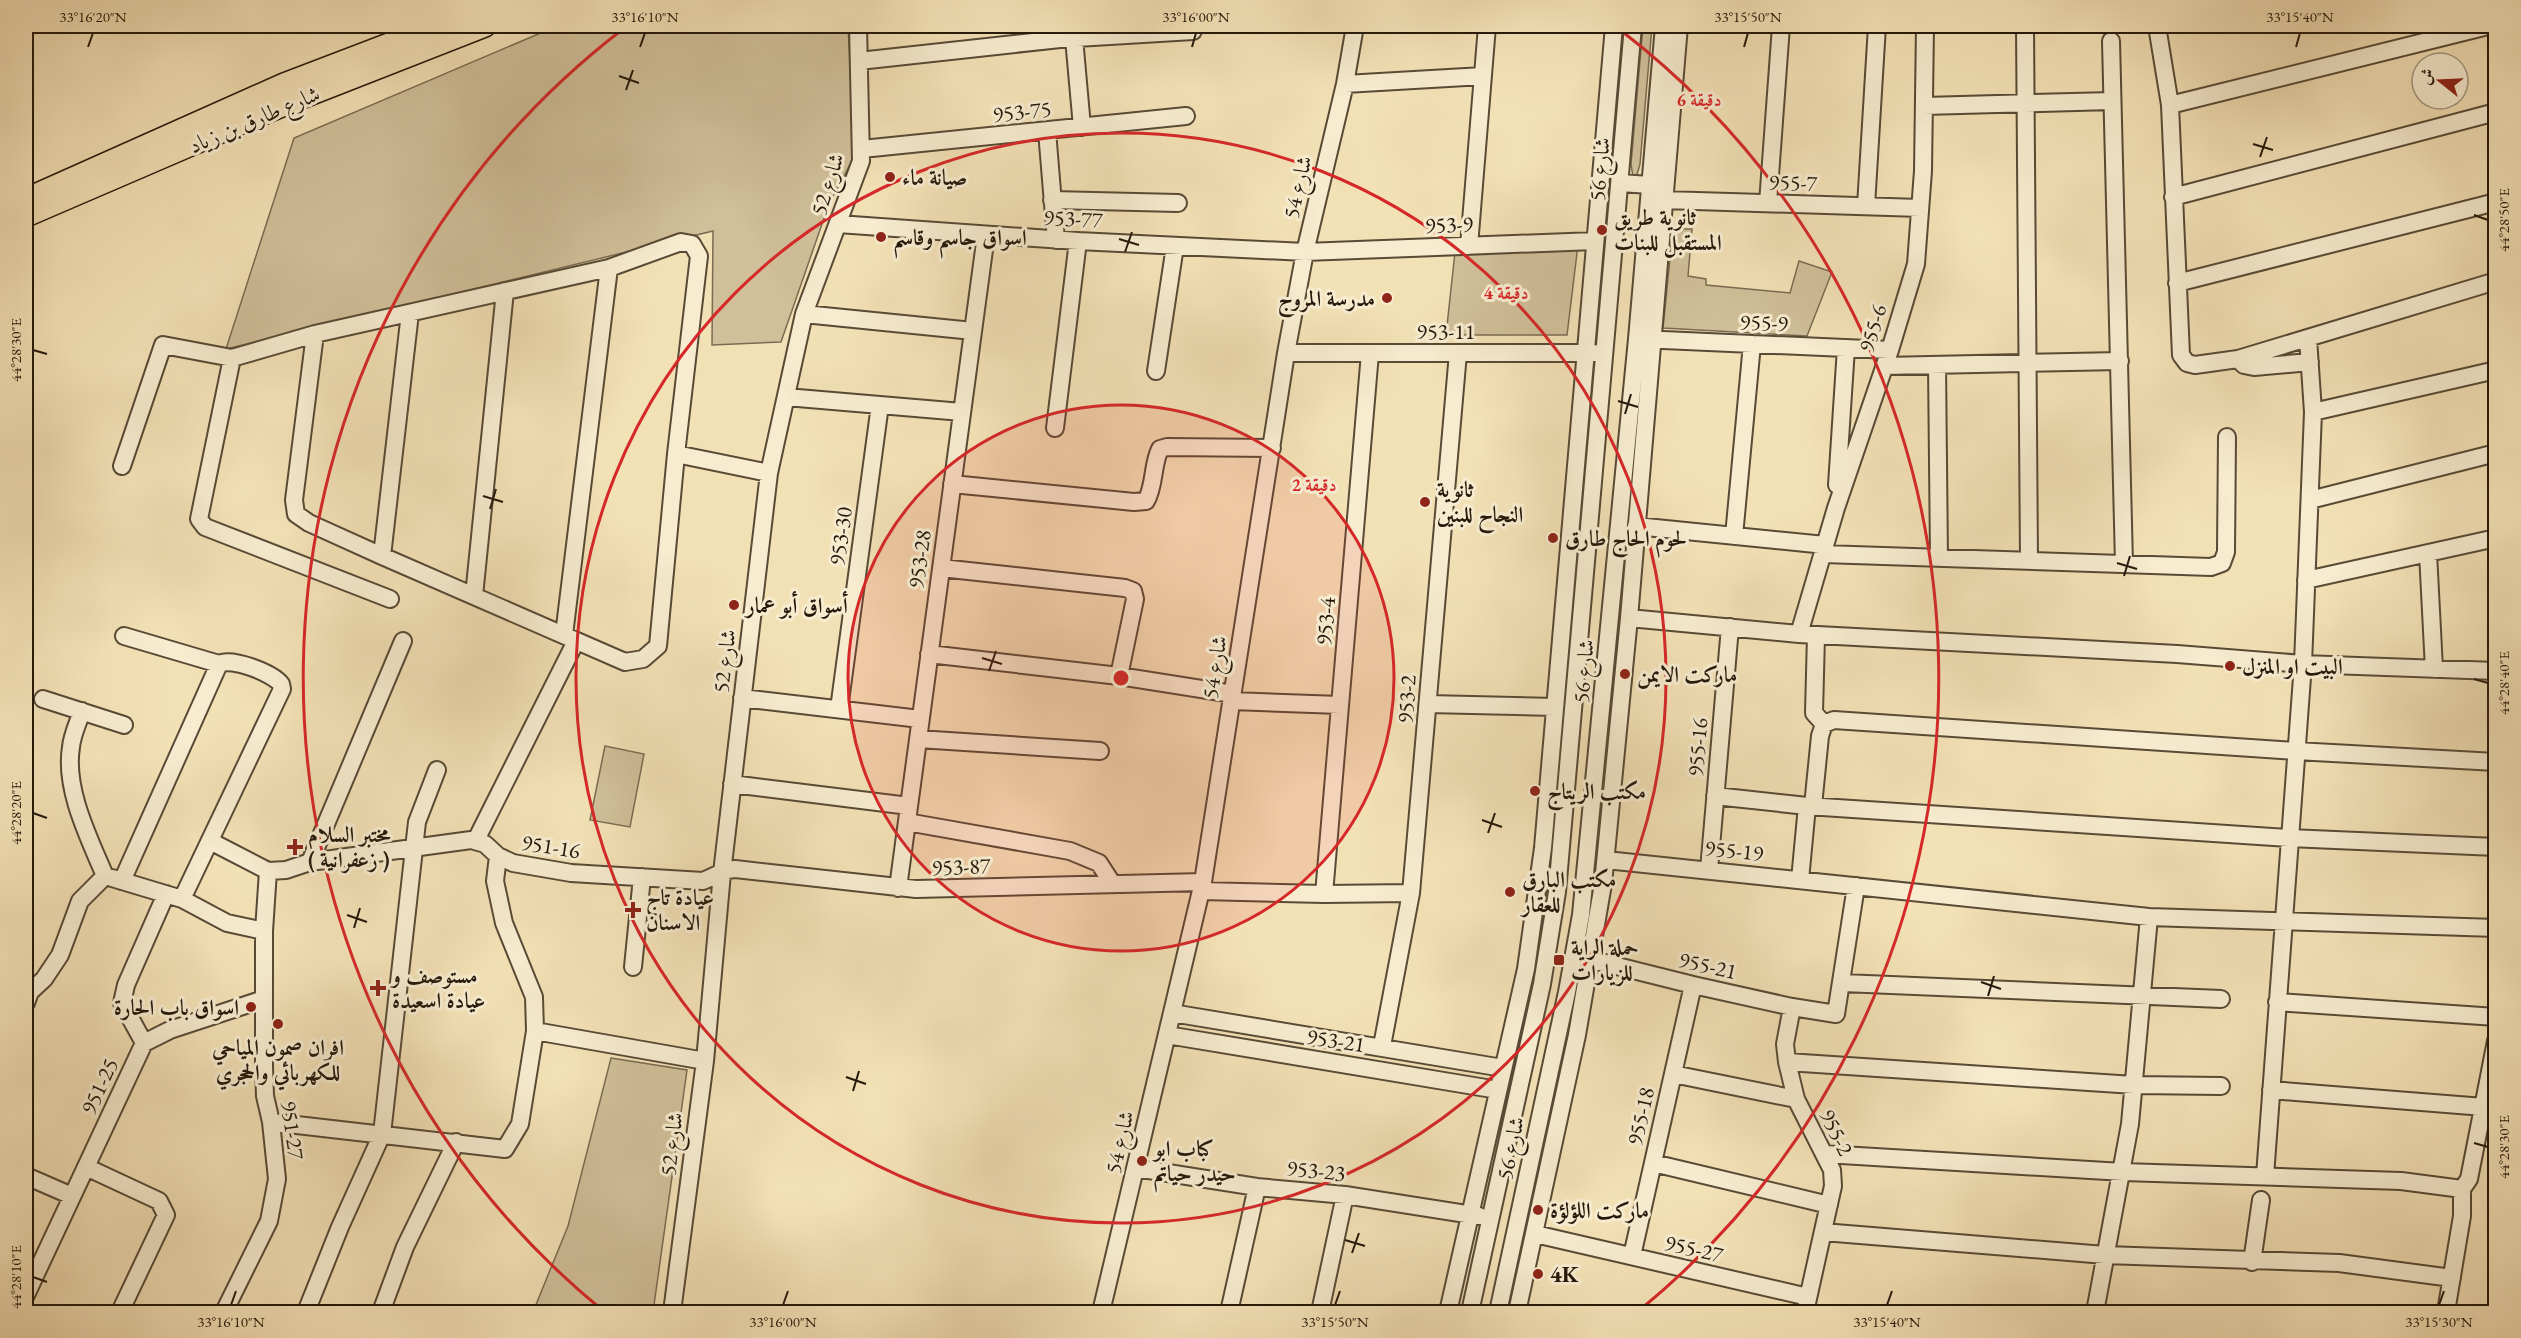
<svg xmlns="http://www.w3.org/2000/svg" width="2521" height="1338" font-family="'EB Garamond',Amiri,serif">
  <rect width="100%" height="100%" fill="#f3e1b6"/>
  <filter id="stains"><feTurbulence type="fractalNoise" baseFrequency=".00333" numOctaves="4"/><feColorMatrix values="0 0 0 0 .2 0 0 0 0 .09 0 0 0 0 .02 0 0 0 .5 -.17"/></filter>
  <radialGradient id="worn" r=".72"><stop offset=".6" stop-color="#630" stop-opacity="0"/><stop offset="1" stop-color="#630" stop-opacity=".3"/></radialGradient>
  <path fill="#d0bf99" stroke="#7a6c52" stroke-width="1.5" d="M 557,26 L 848,26 L 855,155 L 829,204 L 781,342 L 712,345 L 713,231 L 226,349 L 294,138 Z
    M 1643,26 L 1652,26 L 1640,164 L 1636,178 L 1633,177 L 1631,164 Z
    M 1673,229 L 1692,229 L 1688,276 L 1706,279 L 1706,285 L 1790,293 L 1799,261 L 1832,272 L 1807,336 L 1663,328 Z
    M 1578,245 L 1567,335 L 1446,335 L 1455,252 Z
    M 605,746 L 644,754 L 630,827 L 590,820 Z
    M 611,1058 L 687,1070 L 653,1312 L 533,1312 L 568,1226 Z"/>
  <g fill="none" stroke-linecap="round" stroke-linejoin="round">
    <g stroke="#584a36" stroke-width="20">
      <path id="minor" d="M 2025,26 L 2029,561
        M 2157,26 L 2170,105 L 2181,355 L 2187,363 L 2195,365 L 2238,359 L 2496,281
        M 1074,38 L 1082,127
        M 2111,41 L 2124,564
        M 859,61 L 1060,39 L 1193,31
        M 1345,84 L 1483,76
        M 2170,105 L 2488,26
        M 1924,106 L 2112,101
        M 1047,131 L 1056,240
        M 862,149 L 1186,116
        M 1620,183 L 1650,185
        M 2173,197 L 2496,112
        M 1052,200 L 1178,203
        M 1664,200 L 1920,208
        M 1768,203 L 1781,26
        M 1866,206 L 1877,26
        M 838,224 L 1078,241 L 1305,252 L 1595,241
        M 1469,246 L 1487,26
        M 2177,283 L 2496,202
        M 804,314 L 973,331
        M 1641,339 L 1890,350
        M 1286,353 L 1594,353
        M 232,358 L 199,519 L 205,527 L 390,599
        M 2238,359 L 2244,365 L 2254,367 L 2310,362
        M 1937,365 L 1939,558
        M 1884,366 L 2120,361
        M 1156,371 L 1175,246
        M 786,397 L 962,412
        M 2313,412 L 2496,370
        M 1055,428 L 1078,241
        M 676,454 L 769,473
        M 122,466 L 163,345 L 232,358 L 315,334 L 609,268 L 681,242 L 692,244 L 699,256 L 676,454 L 658,646 L 643,659 L 625,662 L 382,556 L 309,523 L 296,514 L 294,500 L 315,334
        M 952,484 L 1134,502 L 1146,501 C 1155,486 1152,465 1160,449 L 1167,447 L 1272,448
        M 1837,485 L 1846,348
        M 2310,500 L 2496,453
        M 1636,526 L 1825,545
        M 1734,536 L 1752,344
        M 2428,553 L 2434,669
        M 1823,554 L 2211,567 L 2222,563 L 2226,552 L 2227,437
        M 382,556 L 410,313
        M 941,568 L 1125,588 L 1133,591 L 1135,599 L 1119,676
        M 2306,580 L 2496,538
        M 474,596 L 505,291
        M 1629,618 L 1799,634 L 2177,654 L 2303,664 L 2496,671
        M 1799,634 L 1836,508 L 1890,350 L 1916,264 L 1923,171 L 1925,26
        M 564,635 L 609,268
        M 1816,635 L 1814,713 L 1824,724
        M 124,636 L 219,664 C 232,657 272,673 281,684 L 282,689 L 182,899
        M 929,654 L 1119,676 L 1233,694
        M 742,698 L 920,719
        M 43,699 L 124,725
        M 1232,701 L 1340,705
        M 1428,704 L 1555,707
        M 839,709 L 880,405
        M 82,711 C 78,723 72,735 71,747 C 64,789 89,838 105,876
        M 1824,724 L 1834,720 L 2296,751 L 2496,762
        M 918,739 L 1100,751
        M 732,784 L 909,806
        M 1715,796 L 1807,806 L 2289,838 L 2496,847
        M 1813,806 L 1820,736 L 1824,724
        M 907,822 L 1070,851 L 1099,863 L 1112,883
        M 476,840 L 576,641
        M 210,841 L 268,871 L 286,870 L 310,862 L 471,840 L 485,844 L 498,856 L 513,863 L 571,873 L 703,881 L 727,870 L 735,869 L 916,889 L 1203,882
        M 1606,860 L 2149,917 L 2496,928
        M 310,862 L 403,641
        M 1709,870 L 1730,627
        M 112,878 L 182,899 L 227,923 L 264,931
        M 1800,880 L 1807,806
        M 122,881 L 219,664
        M 898,888 L 986,235
        M 1201,891 L 1324,894 L 1411,893
        M 1324,894 L 1370,353
        M 1581,957 L 1693,985 L 1792,1007 L 1836,1014 L 1856,886
        M 633,967 L 642,877
        M 1843,983 L 2221,999
        M 2277,1002 L 2496,1017
        M 26,1003 L 30,992 L 44,979 L 60,955 L 80,901 L 105,876
        M 1792,1007 L 1785,1044 L 1787,1062 L 1796,1099 L 1832,1170 L 1833,1186 L 1805,1312
        M 1172,1013 L 1503,1068
        M 535,1031 L 705,1061
        M 1167,1035 L 1498,1090
        M 144,1043 L 170,1030 L 264,999
        M 1382,1046 L 1411,893 L 1458,353
        M 1787,1062 L 2134,1085 L 2221,1086
        M 1673,1074 L 1796,1099
        M 2271,1090 L 2484,1107
        M 271,1122 L 505,1149 L 520,1124 L 535,1031 L 534,997 L 504,923 L 495,881 L 498,856
        M 1825,1154 L 2123,1172 L 2401,1181 L 2462,1189
        M 1653,1163 L 1829,1205
        M 86,1167 L 159,1201 L 166,1215 L 120,1312
        M 1136,1168 L 1257,1187 L 1345,1195 L 1479,1216
        M 26,1176 L 72,1196
        M 2265,1176 L 2303,664 L 2313,412 L 2308,338
        M 1823,1232 L 2105,1255 L 2339,1263 L 2452,1278
        M 1535,1234 L 1808,1297
        M 1632,1256 L 1693,985
        M 2252,1262 L 2261,1200
        M 26,1295 L 144,1043 L 122,1003 L 126,985 L 166,894
        M 224,1312 L 269,1221 L 277,1179 L 271,1122 L 265,1096 L 264,1067 L 264,931 L 268,871
        M 306,1312 L 340,1227 L 382,1134 L 417,822 L 437,770
        M 381,1312 L 405,1247 L 456,1142
        M 672,1312 L 705,1061 L 722,873 L 769,473 L 804,314 L 861,161 L 858,26
        M 1101,1312 L 1203,882 L 1286,353 L 1305,252 L 1345,84 L 1355,26
        M 1229,1312 L 1257,1187
        M 1320,1312 L 1345,1195
        M 1448,1312 L 1526,969 L 1543,848 L 1614,26
        M 1470,1312 L 1542,984 L 1557,892 L 1633,26
        M 1498,1312 L 1567,992 L 1581,915 L 1637,339 L 1664,26
        M 1517,1312 L 1577,1035 L 1603,884 L 1629,618 L 1679,26
        M 2095,1312 L 2130,1124 L 2149,917
        M 2446,1312 L 2462,1216 L 2462,1189 L 2469,1179 L 2496,1041"/>
    </g>
    <g stroke="#25180b" stroke-width="24">
      <path id="major" d="M 26,199 L 284,84 L 436,26
        M 26,216 L 291,102 L 485,26"/>
    </g>
    <use href="#minor" stroke="#f7ecd0" stroke-width="16"/>
    <use href="#major" stroke="#f3e1b6" stroke-width="21"/>
  </g>
  <path fill="none" stroke="#25180b" stroke-width="2" d="M 88,47 L 93,33M 640,47 L 645,33M 1192,47 L 1196,33M 1744,47 L 1748,33M 2296,47 L 2300,33M 619,76 L 639,83M 626,90 L 633,70M 2253,144 L 2273,150M 2260,157 L 2267,137M 2474,215 L 2488,220M 1119,239 L 1139,245M 1125,252 L 1132,232M 33,350 L 47,354M 1618,401 L 1638,407M 1625,414 L 1631,394M 483,496 L 503,502M 490,509 L 496,489M 2117,563 L 2137,569M 2124,576 L 2130,556M 982,658 L 1002,664M 989,671 L 996,651M 2474,679 L 2488,683M 33,813 L 47,818M 1482,820 L 1502,827M 1488,833 L 1495,813M 347,915 L 367,922M 354,928 L 360,908M 1981,982 L 2001,989M 1988,996 L 1994,976M 846,1077 L 866,1084M 853,1091 L 859,1071M 2474,1143 L 2488,1147M 1345,1240 L 1365,1246M 1352,1253 L 1359,1233M 33,1277 L 47,1282M 231,1305 L 236,1291M 783,1305 L 788,1291M 1335,1305 L 1340,1291M 1887,1305 L 1892,1291M 2439,1305 L 2444,1291"/>
  <circle cx="1121" cy="678" r="273" fill="#d62828" fill-opacity=".12"/>
  <g fill="none" stroke="#d62828" stroke-width="3">
    <circle cx="1121" cy="678" r="273"/>
    <circle cx="1121" cy="678" r="545"/>
    <path d="M601 1309A818 818 0 0 1 623 29M1619 29A818 818 0 0 1 1641 1309"/>
  </g>
  <g fill="#8f2418" stroke="#f7ecd0" stroke-width="2">
    <circle cx="890" cy="177" r="6"/>
    <circle cx="1602" cy="230" r="6"/>
    <circle cx="881" cy="237" r="6"/>
    <circle cx="1387" cy="298" r="6"/>
    <circle cx="1425" cy="502" r="6"/>
    <circle cx="1553" cy="538" r="6"/>
    <circle cx="734" cy="605" r="6"/>
    <circle cx="2230" cy="666" r="6"/>
    <circle cx="1625" cy="674" r="6"/>
    <circle cx="1535" cy="791" r="6"/>
    <path d="M292 838h6v6h6v6h-6v6h-6v-6h-6v-6h6z"/>
    <circle cx="1510" cy="892" r="6"/>
    <path d="M630 901h6v6h6v6h-6v6h-6v-6h-6v-6h6z"/>
    <rect x="1553" y="954" width="12" height="12" rx="3"/>
    <path d="M375 979h6v6h6v6h-6v6h-6v-6h-6v-6h6z"/>
    <circle cx="251" cy="1007" r="6"/>
    <circle cx="278" cy="1024" r="6"/>
    <circle cx="1142" cy="1161" r="6"/>
    <circle cx="1538" cy="1210" r="6"/>
    <circle cx="1538" cy="1274" r="6"/>
  </g>
  <g text-anchor="middle" stroke-width="6" stroke-linejoin="round" paint-order="stroke">
    <g font-size="22" fill="#25180b" stroke="#f7ecd0">
      <text transform="translate(1022 111) rotate(-6)" y="8">953-75</text>
      <text transform="translate(254 119) rotate(-23)" y="8">شارع طارق بن زياد</text>
      <text transform="translate(1599 169) rotate(-85)" y="8">شارع 56</text>
      <text transform="translate(1793 182) rotate(2)" y="8">955-7</text>
      <text transform="translate(827 184) rotate(-72)" y="8">شارع 52</text>
      <text transform="translate(1297 187) rotate(-77)" y="8">شارع 54</text>
      <text transform="translate(1073 218) rotate(3)" y="8">953-77</text>
      <text transform="translate(1449 224) rotate(-2)" y="8">953-9</text>
      <text transform="translate(1764 322) rotate(2)" y="8">955-9</text>
      <text transform="translate(1872 328) rotate(-73)" y="8">955-6</text>
      <text x="1446" y="339">953-11</text>
      <text transform="translate(840 536) rotate(-82)" y="8">953-30</text>
      <text transform="translate(919 559) rotate(-82)" y="8">953-28</text>
      <text transform="translate(1325 621) rotate(-85)" y="8">953-4</text>
      <text transform="translate(724 661) rotate(-83)" y="8">شارع 52</text>
      <text transform="translate(1214 667) rotate(-81)" y="8">شارع 54</text>
      <text transform="translate(1583 671) rotate(-85)" y="8">شارع 56</text>
      <text transform="translate(1406 699) rotate(-86)" y="8">953-2</text>
      <text transform="translate(1697 747) rotate(-85)" y="8">955-16</text>
      <text transform="translate(551 846) rotate(9)" y="8">951-16</text>
      <text transform="translate(1734 850) rotate(6)" y="8">955-19</text>
      <text transform="translate(961 866) rotate(-2)" y="8">953-87</text>
      <text transform="translate(1708 965) rotate(13)" y="8">955-21</text>
      <text transform="translate(1336 1040) rotate(9)" y="8">953-21</text>
      <text transform="translate(99 1086) rotate(-65)" y="8">951-25</text>
      <text transform="translate(1640 1116) rotate(-77)" y="8">955-18</text>
      <text transform="translate(293 1130) rotate(82)" y="8">951-27</text>
      <text transform="translate(1837 1132) rotate(64)" y="8">955-2</text>
      <text transform="translate(1119 1142) rotate(-77)" y="8">شارع 54</text>
      <text transform="translate(671 1144) rotate(-83)" y="8">شارع 52</text>
      <text transform="translate(1510 1148) rotate(-78)" y="8">شارع 56</text>
      <text transform="translate(1316 1170) rotate(6)" y="8">953-23</text>
      <text transform="translate(1694 1248) rotate(13)" y="8">955-27</text>
    </g>
    <g font-size="22" font-weight="bold" fill="#25180b" stroke="#f7ecd0" text-anchor="start">
      <text x="902" y="185">صيانة ماء</text>
      <text x="1614" y="225">ثانوية طريق<tspan x="1614" dy="25">المستقبل للبنات</tspan></text>
      <text x="893" y="245">اسواق جاسم وقاسم</text>
      <text x="1375" y="306" text-anchor="end">مدرسة المروج</text>
      <text x="1437" y="497">ثانوية<tspan x="1437" dy="25">النجاح للبنين</tspan></text>
      <text x="1565" y="546">لحوم الحاج طارق</text>
      <text x="746" y="613">أسواق أبو عمار</text>
      <text x="2242" y="674">البيت او المنزل</text>
      <text x="1637" y="682">ماركت الايمن</text>
      <text x="1547" y="799">مكتب الريتاج</text>
      <text x="308" y="842">مختبر السلام<tspan x="308" dy="25">( زعفرانية )</tspan></text>
      <text x="1522" y="887">مكتب البارق<tspan x="1522" dy="25">للعقار</tspan></text>
      <text x="646" y="905">عيادة تاج<tspan x="646" dy="25">الاسنان</tspan></text>
      <text x="1571" y="955">حملة الراية<tspan x="1571" dy="25">للزيارات</tspan></text>
      <text x="392" y="983">مستوصف و<tspan x="392" dy="25">عيادة اسعيدة</tspan></text>
      <text x="239" y="1015" text-anchor="end">اسواق باب الحارة</text>
      <text x="278" y="1055" text-anchor="middle">افران صمون المياحي<tspan x="278" dy="25">للكهربائي والحجري</tspan></text>
      <text x="1154" y="1156">كباب ابو<tspan x="1154" dy="25">حيدر حياتم</tspan></text>
      <text x="1550" y="1218">ماركت اللؤلؤة</text>
      <text x="1550" y="1282">4K</text>
    </g>
  </g>
  <circle cx="1121" cy="678" r="9" fill="#d62828" stroke="#f7ecd0" stroke-width="3"/>
  <g font-size="18" text-anchor="middle" font-weight="bold" fill="#d62828" stroke="#f7ecd0" stroke-width="6" stroke-linejoin="round" paint-order="stroke">
    <text x="1699" y="106">6 دقيقة</text>
    <text x="1506" y="299">4 دقيقة</text>
    <text x="1314" y="491">2 دقيقة</text>
  </g>
  <rect width="2521" height="1338" fill="none" stroke="#f3e1b6" stroke-width="66"/>
  <g transform="translate(2440 81) rotate(288)"><circle r="28" fill="#f7ecd0" stroke="#a39781" stroke-width="1.5"/>
  <path d="M0-4.5L10 22L0 15L-10 22Z" fill="#8f2418"/>
  <text y="-9" font-size="16" font-weight="bold" text-anchor="middle" fill="#25180b">ش</text>
  </g>
  <rect x="33" y="33" width="2455" height="1272" fill="none" stroke="#25180b" stroke-width="2"/>
  <g font-size="15" text-anchor="middle" fill="#25180b">
    <text x="93" y="22">33°16'20"N</text>
    <text x="645" y="22">33°16'10"N</text>
    <text x="1196" y="22">33°16'00"N</text>
    <text x="1748" y="22">33°15'50"N</text>
    <text x="2300" y="22">33°15'40"N</text>
    <text transform="translate(2504 220) rotate(-90)" y="5">44°28'50"E</text>
    <text transform="translate(16 350) rotate(-90)" y="5">44°28'30"E</text>
    <text transform="translate(2504 683) rotate(-90)" y="5">44°28'40"E</text>
    <text transform="translate(16 813) rotate(-90)" y="5">44°28'20"E</text>
    <text transform="translate(2504 1147) rotate(-90)" y="5">44°28'30"E</text>
    <text transform="translate(16 1277) rotate(-90)" y="5">44°28'10"E</text>
    <text x="231" y="1327">33°16'10"N</text>
    <text x="783" y="1327">33°16'00"N</text>
    <text x="1335" y="1327">33°15'50"N</text>
    <text x="1887" y="1327">33°15'40"N</text>
    <text x="2439" y="1327">33°15'30"N</text>
  </g>
  <rect width="100%" height="100%" filter="url(#stains)"/>
  <rect width="100%" height="100%" fill="url(#worn)"/>
</svg>
